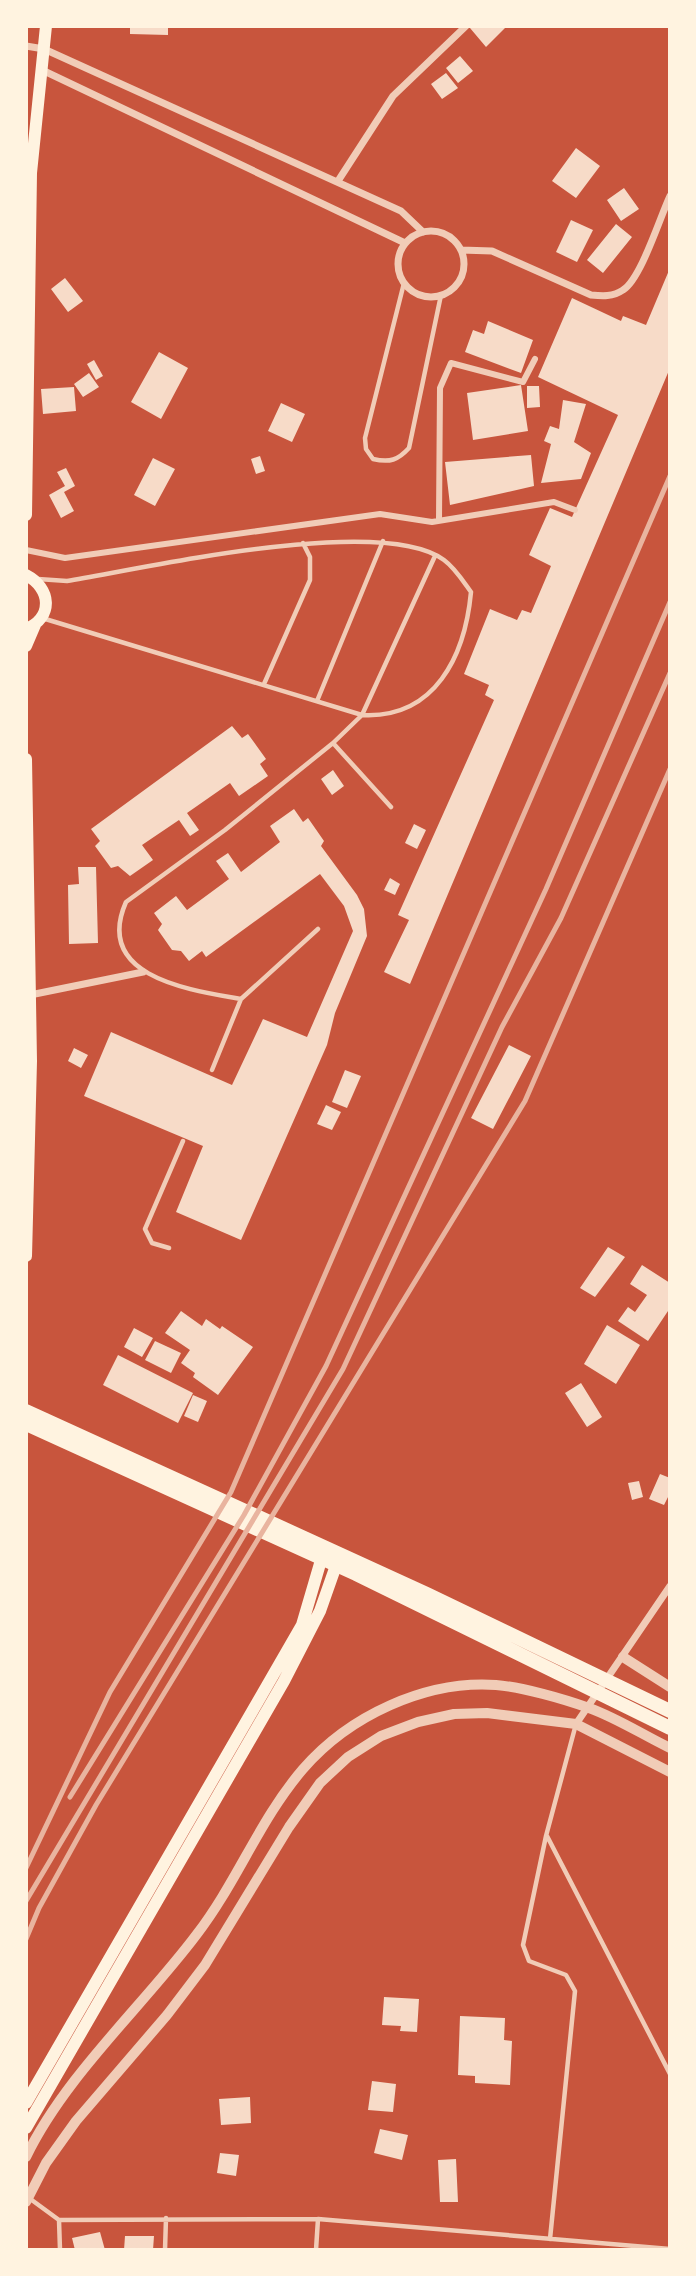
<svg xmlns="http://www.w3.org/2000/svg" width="696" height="2276" font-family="Poppins,sans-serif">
  <rect width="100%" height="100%" fill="#c8553d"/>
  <path fill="#f7dbc8" d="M 130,26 L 168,26 L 168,35 L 130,34 Z
    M 473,26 L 507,26 L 486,47 L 470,28 Z
    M 460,56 L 473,71 L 458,83 L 446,68 Z
    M 446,73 L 458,88 L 442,99 L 431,84 Z
    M 576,148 L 600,166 L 576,198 L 552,181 Z
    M 624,188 L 639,209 L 621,221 L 607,200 Z
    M 571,220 L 593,230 L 577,262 L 556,252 Z
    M 616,224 L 632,237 L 603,273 L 587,260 Z
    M 670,268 L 670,368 L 410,984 L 384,972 L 409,920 L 398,915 L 494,700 L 485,695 L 489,685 L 464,674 L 490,609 L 517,620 L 522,610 L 531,613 L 551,566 L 529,555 L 550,508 L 572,517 L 618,415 L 538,377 L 572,298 L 621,321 L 623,316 L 646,325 Z
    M 65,278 L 83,301 L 68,312 L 51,289 Z
    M 488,321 L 533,340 L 521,373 L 465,352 L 473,330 L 484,334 Z
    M 159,352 L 188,368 L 161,419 L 131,402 Z
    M 94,360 L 103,376 L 96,380 L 87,364 Z
    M 89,373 L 99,387 L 83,397 L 74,384 Z
    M 521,385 L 528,431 L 473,440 L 467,393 Z
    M 527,386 L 539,386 L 540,407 L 527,408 Z
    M 74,387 L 76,411 L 43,414 L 41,389 Z
    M 563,400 L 586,404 L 574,442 L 591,453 L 581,479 L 541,483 L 551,444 L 544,441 L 550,426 L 559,429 Z
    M 281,403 L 305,414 L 292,442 L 268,431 Z
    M 531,455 L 534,486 L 450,505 L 445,462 Z
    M 260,456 L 265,471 L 256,474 L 251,459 Z
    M 153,458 L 175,469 L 155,506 L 134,495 Z
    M 66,468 L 75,486 L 64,492 L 74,511 L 61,518 L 49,495 L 65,486 L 57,472 Z
    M 232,726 L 242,738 L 248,734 L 266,759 L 260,764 L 268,776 L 239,796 L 230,783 L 187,813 L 199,830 L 190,836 L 179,820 L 142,845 L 153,860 L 130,876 L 118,866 L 111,868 L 95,846 L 100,841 L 91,829 Z
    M 333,770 L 344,786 L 332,795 L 321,779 Z
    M 294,809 L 303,822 L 308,818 L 324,841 L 321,846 L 357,895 L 364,909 L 367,936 L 335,1013 L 327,1045 L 241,1240 L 176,1212 L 203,1146 L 84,1096 L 111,1032 L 232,1085 L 263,1019 L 307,1037 L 353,931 L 344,906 L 320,874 L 206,957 L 202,951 L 189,961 L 181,951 L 172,950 L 158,930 L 162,924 L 154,913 L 176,896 L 187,910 L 229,879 L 216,861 L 228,853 L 241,872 L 280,842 L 270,826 Z
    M 414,824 L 426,830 L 417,849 L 405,843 Z
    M 78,867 L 96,867 L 98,943 L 69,944 L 68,885 L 79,884 Z
    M 390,878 L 400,884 L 395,895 L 384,890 Z
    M 509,1045 L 531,1056 L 493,1129 L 471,1118 Z
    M 74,1048 L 88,1055 L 81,1068 L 68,1061 Z
    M 345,1070 L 361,1076 L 347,1108 L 332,1102 Z
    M 326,1105 L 341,1112 L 332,1130 L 317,1124 Z
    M 608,1247 L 625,1257 L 595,1297 L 580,1288 Z
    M 642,1265 L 670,1283 L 670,1308 L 648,1341 L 618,1321 L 628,1307 L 635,1312 L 647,1295 L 630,1284 Z
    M 181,1311 L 202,1326 L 206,1319 L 220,1329 L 222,1326 L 253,1347 L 218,1395 L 193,1377 L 195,1373 L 181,1363 L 190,1350 L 165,1333 Z
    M 607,1325 L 640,1345 L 616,1384 L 584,1364 Z
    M 134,1328 L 153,1338 L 142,1357 L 124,1347 Z
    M 155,1341 L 181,1353 L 171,1373 L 145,1360 Z
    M 118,1355 L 193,1393 L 178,1423 L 103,1385 Z
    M 581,1383 L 602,1417 L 587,1427 L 565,1393 Z
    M 193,1395 L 207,1401 L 198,1422 L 184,1416 Z
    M 660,1474 L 670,1478 L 670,1493 L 664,1505 L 649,1499 Z
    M 639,1481 L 643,1497 L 632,1500 L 628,1483 Z
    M 384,1997 L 419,1999 L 417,2032 L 400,2031 L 401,2026 L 382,2025 Z
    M 460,2016 L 505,2018 L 504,2040 L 512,2041 L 510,2085 L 475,2083 L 475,2076 L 458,2075 Z
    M 372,2081 L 396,2084 L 393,2112 L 368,2110 Z
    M 250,2097 L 251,2123 L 221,2125 L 219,2099 Z
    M 380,2129 L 408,2135 L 402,2160 L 374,2153 Z
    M 220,2153 L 239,2155 L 236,2176 L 217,2173 Z
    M 456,2159 L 458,2202 L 440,2202 L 438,2160 Z
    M 100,2232 L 105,2250 L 75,2250 L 72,2238 Z
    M 125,2236 L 154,2236 L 153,2250 L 124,2250 Z"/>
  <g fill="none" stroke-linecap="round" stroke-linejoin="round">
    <path stroke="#f1ccb7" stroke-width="4.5" d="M 404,283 L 365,438 L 366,449 L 373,459 C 390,463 398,460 409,448 L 441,295
      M 38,579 L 67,581 C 146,568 381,514 444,560 C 455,568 463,581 471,592 C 465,656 435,719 362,715 L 42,618
      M 264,684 L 310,580 L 310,557 L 303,543
      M 317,701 L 383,541
      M 391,807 L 333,743 L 362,715 L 435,556
      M 241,999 L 318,929
      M 212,1070 L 241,999 C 190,990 93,977 126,902 L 225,830 L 333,743
      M 169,1248 L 152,1243 L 145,1229 L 183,1141
      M 547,1836 L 670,2074
      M 29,2198 L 59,2220
      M 550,2239 L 575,1991 L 566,1975 L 529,1961 L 523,1945 L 546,1836 L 576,1724
      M 60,2250 L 59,2220 L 318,2219 L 670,2249
      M 165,2250 L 166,2218
      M 316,2250 L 318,2219"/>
    <path stroke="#f1ccb7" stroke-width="6" d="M 439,520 L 440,388 L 451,363 L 523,382 L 535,359
      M 26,550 L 65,558 L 380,514 L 432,522 L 554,502 L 575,510"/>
    <path stroke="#f1ccb7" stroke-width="7" d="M 26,46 L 44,49 L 401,211 L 423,232
      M 42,70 L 405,243
      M 338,181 L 393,96 L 466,26
      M398 264a33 33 0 1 1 66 0a33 33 0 1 1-66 0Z
      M 461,250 L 492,251 L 591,295 C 602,296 613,297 623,290 C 641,279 660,217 670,196
      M 30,995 L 143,972
      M 576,1724 L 670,1586"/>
    <path stroke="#f1ccb7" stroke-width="10" d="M 623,1657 L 670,1687
      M 26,2157 C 65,2076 143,2006 197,1934 C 237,1882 260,1819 303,1769 C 349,1716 425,1680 496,1685 C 522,1687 564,1699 589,1708 C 617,1718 643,1735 670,1748
      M 26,2202 L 46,2163 L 76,2121 L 167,2015 L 205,1965 L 289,1827 L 320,1783 L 348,1757 L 381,1736 L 418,1722 L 454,1714 L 487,1713 L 576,1724 L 670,1772"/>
    <path stroke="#fff3e0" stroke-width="12" d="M 26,515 L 31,173 L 46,26
      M 26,575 C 51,588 54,617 26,629
      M 26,646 L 35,625
      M 26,759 L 31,1061 L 26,1256
      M 26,2103 L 302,1625 L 324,1550
      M 26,2128 L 284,1681 L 320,1611 L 339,1557"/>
    <path stroke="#fff3e0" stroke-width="14" d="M 26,1411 L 427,1594 L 670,1711
      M 26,1424 L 356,1574 L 670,1728"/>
    <path stroke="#e9b49f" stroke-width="5" d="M 70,1797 L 244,1515 L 326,1366 L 546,889 L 670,602
      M 26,1868 L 110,1692 L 231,1492 L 670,476
      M 26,1901 L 343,1369 L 502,1027 L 561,918 L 670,673
      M 26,1939 L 39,1908 L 96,1805 L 525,1101 L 670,769"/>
  </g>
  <rect width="696" height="2276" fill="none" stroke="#fff3e0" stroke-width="56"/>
</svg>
